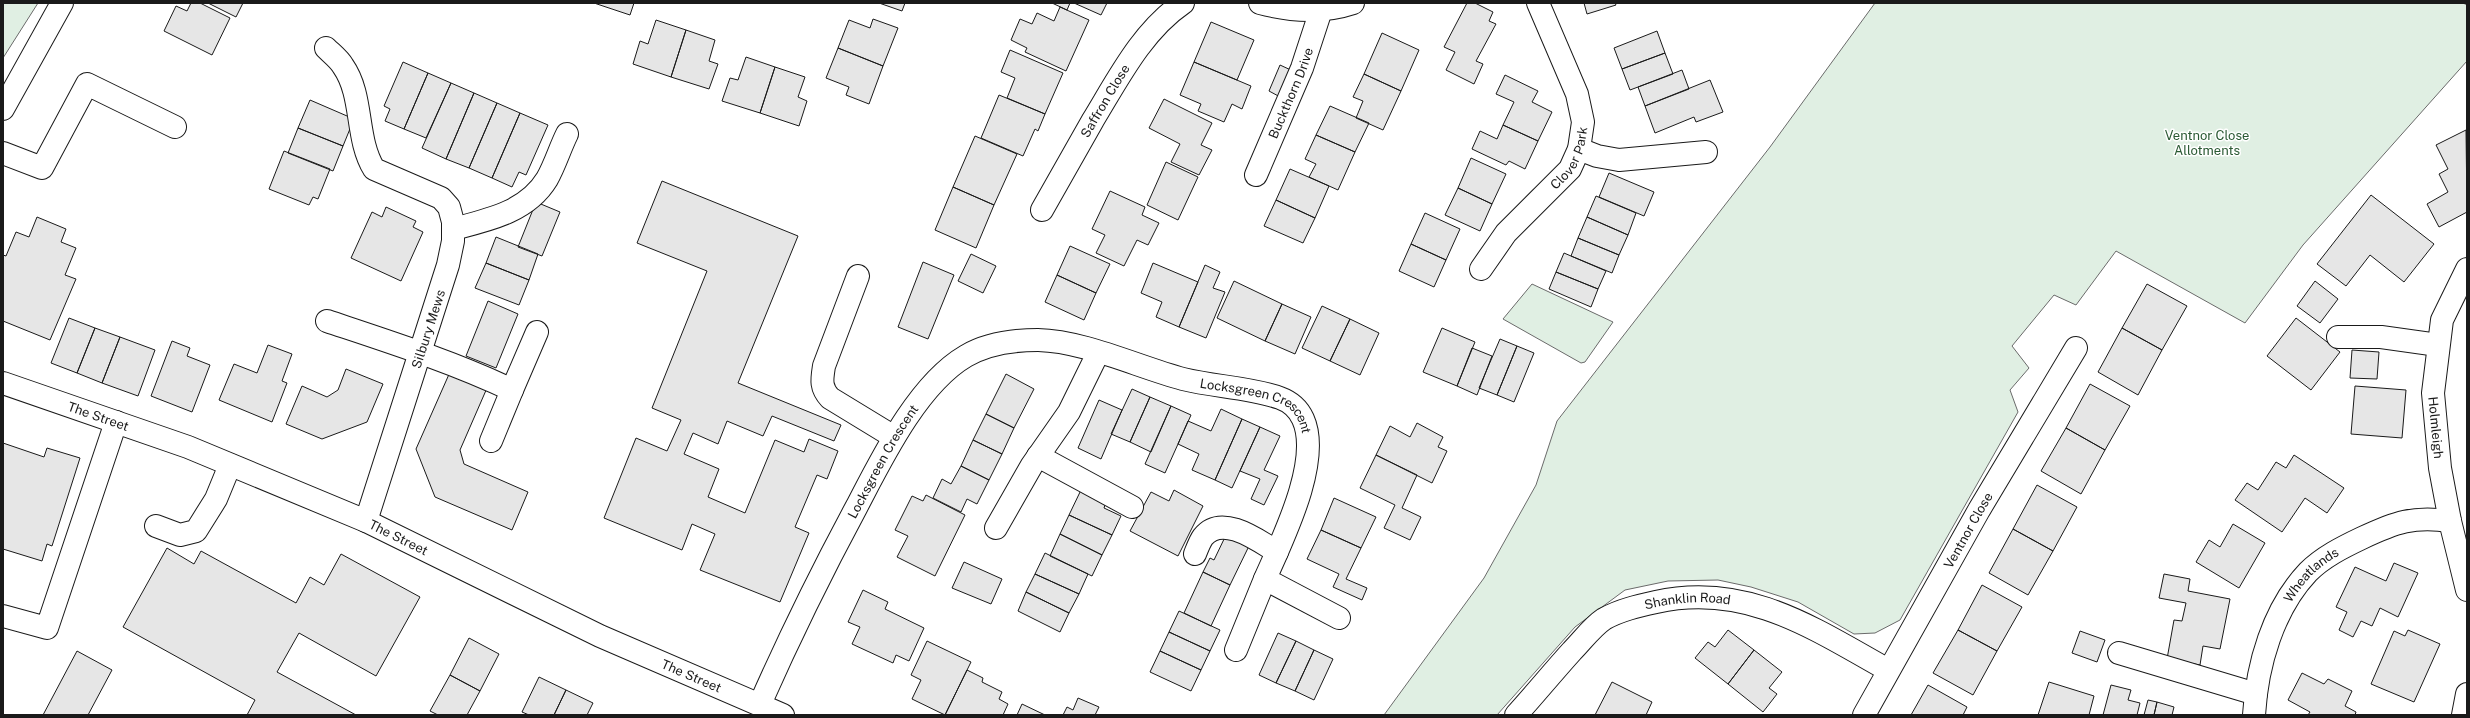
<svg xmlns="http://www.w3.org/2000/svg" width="2470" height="718" font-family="'Public Sans',sans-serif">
  <rect width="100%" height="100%" fill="#fff"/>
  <path fill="#e0efe3" stroke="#6a6a6a" d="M 3,3 L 38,3 L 3,58 Z
    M 1875,3 L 2463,3 L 2467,5 L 2467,61 L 2303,245 L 2245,323 L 2116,251 L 2076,305 L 2054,295 L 2012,346 L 2029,368 L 2010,390 L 2018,412 L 1900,620 L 1875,633 L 1854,634 L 1798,602 L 1751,587 L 1718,580 L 1668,581 L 1625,590 L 1575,627 L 1497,715 L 1384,715 L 1484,578 L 1536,485 L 1557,421 L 1770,147 Z
    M 1532,284 L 1613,322 L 1585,362 L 1581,363 L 1503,319 Z"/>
  <path fill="#e6e6e6" stroke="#1a1a1a" d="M 191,3 L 200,3 L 230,18 L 212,55 L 164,31 L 176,6 L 187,11 Z
    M 208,3 L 243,3 L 236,17 Z
    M 594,3 L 634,3 L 630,15 Z
    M 879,3 L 905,3 L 902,11 Z
    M 1052,3 L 1070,3 L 1067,10 Z
    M 1074,3 L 1107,3 L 1101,15 Z
    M 1467,3 L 1475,3 L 1493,12 L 1489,21 L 1496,24 L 1476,61 L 1483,64 L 1474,84 L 1446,70 L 1455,52 L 1444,47 Z
    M 1584,3 L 1615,3 L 1616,5 L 1587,14 Z
    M 1060,7 L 1089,20 L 1066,71 L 1025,52 L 1027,48 L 1011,40 L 1020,19 L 1032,24 L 1037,13 L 1054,21 Z
    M 873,19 L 898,28 L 883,66 L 838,48 L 849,20 L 870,28 Z
    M 656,20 L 686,30 L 671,77 L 633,64 L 640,41 L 648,44 Z
    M 1211,22 L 1254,40 L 1237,80 L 1194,62 Z
    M 686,30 L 715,40 L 709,61 L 718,64 L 709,89 L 671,77 Z
    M 1657,31 L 1665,53 L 1622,69 L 1614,48 Z
    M 1382,33 L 1419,50 L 1401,91 L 1364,74 Z
    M 838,48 L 883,66 L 869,104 L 846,95 L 849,87 L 826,78 Z
    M 1010,50 L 1063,73 L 1045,114 L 1007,98 L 1015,78 L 1001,72 Z
    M 1665,53 L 1673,74 L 1630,90 L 1622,69 Z
    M 746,57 L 775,67 L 760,113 L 722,101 L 730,78 L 738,80 Z
    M 403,62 L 428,73 L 404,129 L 385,121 L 390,109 L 384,106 Z
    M 1194,62 L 1251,86 L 1242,109 L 1232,104 L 1224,122 L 1198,111 L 1201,104 L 1180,95 Z
    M 1280,65 L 1293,71 L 1282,98 L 1269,91 Z
    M 775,67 L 805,77 L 798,97 L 807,101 L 799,126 L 760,113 Z
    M 1682,70 L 1689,89 L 1645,106 L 1638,87 Z
    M 428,73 L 451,83 L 426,138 L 404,129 Z
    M 1364,74 L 1401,91 L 1383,130 L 1356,118 L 1363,101 L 1353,97 Z
    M 1505,75 L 1538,91 L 1532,102 L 1552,112 L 1538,141 L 1503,125 L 1514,102 L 1496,94 Z
    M 1710,80 L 1723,112 L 1696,122 L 1694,117 L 1655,133 L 1645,106 Z
    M 451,83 L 474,93 L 446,159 L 422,148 Z
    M 474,93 L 497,103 L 469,168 L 446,159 Z
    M 999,95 L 1045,114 L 1038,131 L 1035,129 L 1023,156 L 981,138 Z
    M 1164,99 L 1212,123 L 1201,145 L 1212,150 L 1199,175 L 1171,162 L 1180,144 L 1149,128 Z
    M 310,100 L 354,119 L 343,146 L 298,128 Z
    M 497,103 L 520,113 L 492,178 L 469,168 Z
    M 1330,106 L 1369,123 L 1355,152 L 1316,135 Z
    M 520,113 L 548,125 L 526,175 L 519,172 L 512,187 L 492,178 Z
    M 1503,125 L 1538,141 L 1525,169 L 1509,161 L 1506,165 L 1472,149 L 1480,131 L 1497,139 Z
    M 298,128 L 343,146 L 333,171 L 288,153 Z
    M 2466,130 L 2467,212 L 2439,227 L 2427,204 L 2448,192 L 2439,174 L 2448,169 L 2436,145 Z
    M 1316,135 L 1355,152 L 1338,190 L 1309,177 L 1316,164 L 1305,159 Z
    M 975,136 L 1017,154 L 994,205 L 953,187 Z
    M 284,151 L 330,169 L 318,199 L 313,197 L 309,205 L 269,189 Z
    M 1471,158 L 1506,174 L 1492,204 L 1458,188 Z
    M 1166,162 L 1198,177 L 1178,220 L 1147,205 Z
    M 1290,169 L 1329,186 L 1315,218 L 1276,200 Z
    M 1609,173 L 1654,192 L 1644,216 L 1599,197 Z
    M 662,181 L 798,236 L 738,383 L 841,425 L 834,441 L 772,416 L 763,436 L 727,421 L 718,444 L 693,433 L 684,454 L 719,469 L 708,497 L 745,513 L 775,440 L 804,452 L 809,439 L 838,451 L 827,479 L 817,475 L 795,527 L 809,533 L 780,602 L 700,570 L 715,534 L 692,524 L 682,550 L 604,518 L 636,438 L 667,451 L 681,420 L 652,408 L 707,271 L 637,243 Z
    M 953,187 L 994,205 L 976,248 L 935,230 Z
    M 1458,188 L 1492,204 L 1480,231 L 1445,215 Z
    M 1110,191 L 1145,207 L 1142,215 L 1159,223 L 1148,245 L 1137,240 L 1124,266 L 1096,253 L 1105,235 L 1092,229 Z
    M 2371,195 L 2434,244 L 2404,282 L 2370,255 L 2346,286 L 2317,264 Z
    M 1596,196 L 1636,213 L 1628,235 L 1587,217 Z
    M 1276,200 L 1315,218 L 1303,243 L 1264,226 Z
    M 536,202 L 560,212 L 542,256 L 518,247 Z
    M 386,207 L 416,221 L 413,227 L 423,232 L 401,281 L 351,258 L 372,212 L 382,217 Z
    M 1425,213 L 1460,229 L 1446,260 L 1411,244 Z
    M 37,217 L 66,229 L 61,242 L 76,248 L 65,275 L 76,279 L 50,340 L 3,321 L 3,255 L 6,256 L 16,232 L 29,237 Z
    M 1587,217 L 1628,235 L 1619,255 L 1578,238 Z
    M 496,237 L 538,254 L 529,280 L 486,263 Z
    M 1578,238 L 1619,255 L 1612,273 L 1571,256 Z
    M 1411,244 L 1446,260 L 1434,287 L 1399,271 Z
    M 1070,246 L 1110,264 L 1096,293 L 1057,275 Z
    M 1564,253 L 1606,271 L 1598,289 L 1556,272 Z
    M 971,254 L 996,266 L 983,293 L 958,281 Z
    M 923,262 L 954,275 L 928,339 L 898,327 Z
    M 486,263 L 529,280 L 519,305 L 475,288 Z
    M 1153,263 L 1198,282 L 1179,327 L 1156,317 L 1162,302 L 1141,293 Z
    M 1205,265 L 1220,272 L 1213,288 L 1225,292 L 1206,338 L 1179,327 Z
    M 1556,272 L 1598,289 L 1591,307 L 1549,289 Z
    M 1057,275 L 1096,293 L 1084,320 L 1045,302 Z
    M 1234,281 L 1282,304 L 1265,341 L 1217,318 Z
    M 2315,281 L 2338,299 L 2320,323 L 2297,306 Z
    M 2147,284 L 2187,306 L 2162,350 L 2122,328 Z
    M 488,301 L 518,314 L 496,368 L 466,356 Z
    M 1282,304 L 1311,317 L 1295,354 L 1265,341 Z
    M 1322,306 L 1350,319 L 1330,361 L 1302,348 Z
    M 69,318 L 95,328 L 77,373 L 51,363 Z
    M 2296,318 L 2340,352 L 2311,390 L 2267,356 Z
    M 1350,319 L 1379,333 L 1360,375 L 1330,361 Z
    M 95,328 L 120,337 L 102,383 L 77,373 Z
    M 1442,328 L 1475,342 L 1457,386 L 1423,372 Z
    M 2122,328 L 2162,350 L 2138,395 L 2098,372 Z
    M 120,337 L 155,350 L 138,396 L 102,383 Z
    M 1500,339 L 1517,346 L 1497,395 L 1479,388 Z
    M 172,341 L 190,348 L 187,356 L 210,365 L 192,412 L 151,396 Z
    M 268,345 L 292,354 L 282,381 L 287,383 L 272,422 L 219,400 L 234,364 L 257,373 Z
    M 1517,346 L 1534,353 L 1514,402 L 1497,395 Z
    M 1472,348 L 1492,356 L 1477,395 L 1457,386 Z
    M 2352,350 L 2379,352 L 2377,379 L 2350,378 Z
    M 346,369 L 383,384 L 367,422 L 322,439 L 286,424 L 302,386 L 327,397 L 338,390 Z
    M 450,372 L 487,388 L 460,450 L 464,464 L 528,492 L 512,530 L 435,497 L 416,449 Z
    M 1006,374 L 1034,389 L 1014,428 L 986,414 Z
    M 2090,384 L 2130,406 L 2105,450 L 2066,428 Z
    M 2355,386 L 2406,390 L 2402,438 L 2351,434 Z
    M 1132,389 L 1150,397 L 1130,442 L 1111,434 Z
    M 1150,397 L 1171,406 L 1151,452 L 1130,442 Z
    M 1099,400 L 1122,410 L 1101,459 L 1078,448 Z
    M 1171,406 L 1191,415 L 1165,473 L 1145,464 Z
    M 1221,409 L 1242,419 L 1215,480 L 1192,470 L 1199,454 L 1178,444 L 1188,421 L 1211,431 Z
    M 986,414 L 1014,428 L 1002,454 L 973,440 Z
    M 1242,419 L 1260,427 L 1232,488 L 1215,480 Z
    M 1417,423 L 1443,437 L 1438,447 L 1447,451 L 1432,483 L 1376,455 L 1390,426 L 1410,437 Z
    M 1260,427 L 1280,436 L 1264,470 L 1278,476 L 1264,505 L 1251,499 L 1260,479 L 1240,471 Z
    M 2066,428 L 2105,450 L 2081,494 L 2041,471 Z
    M 973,440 L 1002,454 L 989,480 L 961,466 Z
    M 3,443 L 44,457 L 47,448 L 80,458 L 52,546 L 47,544 L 42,561 L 3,549 Z
    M 1376,455 L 1417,475 L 1402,508 L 1421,517 L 1410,540 L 1384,528 L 1395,505 L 1360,488 Z
    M 2294,455 L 2344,488 L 2327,513 L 2305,498 L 2282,532 L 2235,500 L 2247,483 L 2258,490 L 2276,462 L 2286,468 Z
    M 961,466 L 989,480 L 977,504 L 967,499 L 961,512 L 933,498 L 942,479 L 951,484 Z
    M 2037,485 L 2077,507 L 2053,551 L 2013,529 Z
    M 1081,490 L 1106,502 L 1104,508 L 1121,516 L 1112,535 L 1069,515 Z
    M 1174,490 L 1203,506 L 1178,556 L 1130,531 L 1151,492 L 1169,501 Z
    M 926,495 L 965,515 L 935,576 L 897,557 L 908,536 L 895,530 L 912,496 L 923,501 Z
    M 1334,498 L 1376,517 L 1361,548 L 1321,530 Z
    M 1069,515 L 1112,535 L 1102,555 L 1060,534 Z
    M 2233,524 L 2265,543 L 2239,588 L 2196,562 L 2209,540 L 2220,547 Z
    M 2013,529 L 2053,551 L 2028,595 L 1989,573 Z
    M 1321,530 L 1361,548 L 1346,579 L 1367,588 L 1362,600 L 1333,587 L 1339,574 L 1307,559 Z
    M 1060,534 L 1102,555 L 1092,576 L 1050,556 Z
    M 1226,535 L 1249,546 L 1230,585 L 1203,572 L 1210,558 L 1214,560 Z
    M 167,548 L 194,564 L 201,551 L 296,603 L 310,577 L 324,585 L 341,554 L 420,597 L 376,676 L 299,633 L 277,672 L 356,715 L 247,715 L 255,700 L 123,627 Z
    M 1045,553 L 1088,574 L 1079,594 L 1035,574 Z
    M 964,562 L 1002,579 L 991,604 L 952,588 Z
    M 2394,563 L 2418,573 L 2398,617 L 2380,608 L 2372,626 L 2361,621 L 2353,637 L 2339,630 L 2347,612 L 2336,607 L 2355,567 L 2386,581 Z
    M 1203,572 L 1230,585 L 1211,626 L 1184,613 Z
    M 1035,574 L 1079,594 L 1069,613 L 1026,592 Z
    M 2164,574 L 2190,579 L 2188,591 L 2230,599 L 2220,649 L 2203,646 L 2200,665 L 2167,659 L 2174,620 L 2182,621 L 2186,603 L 2159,598 Z
    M 1982,585 L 2022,607 L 1997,651 L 1958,630 Z
    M 863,590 L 888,602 L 885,609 L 924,628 L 909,661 L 896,655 L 893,663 L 852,644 L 860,627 L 848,622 Z
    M 1026,592 L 1069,613 L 1060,632 L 1018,611 Z
    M 1179,611 L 1220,630 L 1210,651 L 1169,632 Z
    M 1728,630 L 1754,650 L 1728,684 L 1695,658 L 1708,642 L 1715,647 Z
    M 1958,630 L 1997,651 L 1973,695 L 1933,673 Z
    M 2408,630 L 2440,644 L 2414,702 L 2371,684 L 2394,631 L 2405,636 Z
    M 2080,631 L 2105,640 L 2097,662 L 2072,653 Z
    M 1169,632 L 1210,651 L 1201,670 L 1160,651 Z
    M 1278,633 L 1296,641 L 1276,683 L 1259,675 Z
    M 469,638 L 499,654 L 480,691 L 450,675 Z
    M 927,641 L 971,662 L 945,715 L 912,699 L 921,680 L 911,675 Z
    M 1296,641 L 1314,650 L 1295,691 L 1276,683 Z
    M 1314,650 L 1333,659 L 1314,700 L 1295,691 Z
    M 1754,650 L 1782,672 L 1769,688 L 1777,694 L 1763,712 L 1728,684 Z
    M 77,651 L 112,670 L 88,715 L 43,715 Z
    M 1160,651 L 1201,670 L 1191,691 L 1150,672 Z
    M 967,670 L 983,678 L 982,682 L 1002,692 L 999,699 L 1008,704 L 1003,715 L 945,715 Z
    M 2302,673 L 2324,684 L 2328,679 L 2352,691 L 2345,706 L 2356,712 L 2355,715 L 2308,715 L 2310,712 L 2288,700 Z
    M 450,675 L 480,691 L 467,715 L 438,715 L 430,711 Z
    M 539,677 L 566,690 L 554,715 L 529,715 L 522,712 Z
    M 1612,682 L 1652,702 L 1646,715 L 1595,715 Z
    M 2049,682 L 2094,696 L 2089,715 L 2038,715 Z
    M 1928,685 L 1967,707 L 1963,715 L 1911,715 Z
    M 2111,685 L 2131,690 L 2128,700 L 2140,703 L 2137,715 L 2103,715 Z
    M 566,690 L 593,703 L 587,715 L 554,715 Z
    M 1078,698 L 1099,707 L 1095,715 L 1063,715 L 1067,707 L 1073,710 Z
    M 2148,700 L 2157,702 L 2154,715 L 2144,715 Z
    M 2157,702 L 2174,707 L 2172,715 L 2154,715 Z
    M 1022,704 L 1045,715 L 1017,715 Z"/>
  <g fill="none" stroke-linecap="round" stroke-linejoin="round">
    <g stroke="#1a1a1a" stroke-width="24">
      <g id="minor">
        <path d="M 1260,3 C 1290,11 1323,13 1353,3"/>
        <path d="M 326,48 C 332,54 339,59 343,66 C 364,96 355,138 374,169 L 441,198 L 449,207 L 453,222 L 453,241 L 448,265 L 366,521"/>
        <path d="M 3,109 L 62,3"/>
        <path d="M 1579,149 L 1597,156 L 1619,160 L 1706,152"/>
        <path d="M 3,153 L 42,168 L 87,84 L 175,127"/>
        <path id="s1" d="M 1256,175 L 1302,68 L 1321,10"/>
        <path id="s2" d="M 1042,210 C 1059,180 1076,150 1093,120 C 1118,79 1142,31 1183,3"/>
        <path d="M 453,229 C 488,220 527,212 547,179 C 555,165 560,148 567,134"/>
        <path id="s3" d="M 1481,269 L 1506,233 L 1570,169 L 1579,149 L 1583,122 L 1577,94 L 1538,3"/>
        <path id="s4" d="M 2467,269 L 2442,320 L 2433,393 L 2440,468 L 2450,521 L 2467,590"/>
        <path d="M 858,276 L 824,366 C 822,379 820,387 830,398 L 894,437"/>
        <path d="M 327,321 C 390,342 453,362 512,390 L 537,332"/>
        <path d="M 2338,337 L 2381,337 L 2438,345"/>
        <path id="s5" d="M 3,383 L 188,447 L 366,521 L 600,636 L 783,715"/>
        <path d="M 491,441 L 512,390"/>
        <path d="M 1038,456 L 1132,507"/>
        <path d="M 156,526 L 180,535 L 196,531 L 216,499 L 230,465"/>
        <path d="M 996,528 L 1032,465 L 1069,412 L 1098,353"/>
        <path d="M 1195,554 C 1197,549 1200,541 1203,537 C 1222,513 1259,541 1277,552"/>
        <path d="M 3,616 L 47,628 L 116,422"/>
        <path d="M 1236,650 L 1265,579"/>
        <path d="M 2119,653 L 2256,694"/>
        <path id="s6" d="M 760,704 C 790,636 822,571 857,506 C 882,458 918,384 966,356 C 988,343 1014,340 1038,340 C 1084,341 1138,367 1183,379 C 1215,387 1249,387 1280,398 C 1291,402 1298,408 1303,419 C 1322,461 1282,540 1265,579 L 1339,618"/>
        <path id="s7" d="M 1516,715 C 1535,694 1553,672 1572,651 C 1582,641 1592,627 1604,619 C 1620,610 1638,606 1656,602 C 1746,582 1813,628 1888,670"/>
        <path id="s8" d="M 1864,715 L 1979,510 L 2076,348"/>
        <path id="s9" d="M 2254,715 C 2257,665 2273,609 2308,572 C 2323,557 2343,547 2362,538 C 2396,522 2413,516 2450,521"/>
        <path d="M 2463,715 L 2467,694"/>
      </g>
    </g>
    <use href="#minor" stroke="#fff" stroke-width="22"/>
  </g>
  <g text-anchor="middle" stroke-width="3" stroke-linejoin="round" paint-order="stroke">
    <g font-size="13" fill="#1a1a1a" stroke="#fff">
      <text dy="5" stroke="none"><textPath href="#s1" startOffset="89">Buckthorn Drive</textPath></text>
      <text dy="5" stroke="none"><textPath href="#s2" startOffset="126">Saffron Close</textPath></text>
      <text dy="5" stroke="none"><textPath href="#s3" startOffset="144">Clover Park</textPath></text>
      <text transform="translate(428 329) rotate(-72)" y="5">Silbury Mews</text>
      <text dy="5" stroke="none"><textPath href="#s6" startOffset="715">Locksgreen Crescent</textPath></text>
      <text dy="5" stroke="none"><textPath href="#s5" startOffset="101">The Street</textPath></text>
      <text dy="5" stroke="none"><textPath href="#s4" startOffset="165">Holmleigh</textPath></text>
      <text dy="5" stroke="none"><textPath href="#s6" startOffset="272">Locksgreen Crescent</textPath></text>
      <text dy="5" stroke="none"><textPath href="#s8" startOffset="212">Ventnor Close</textPath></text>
      <text dy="5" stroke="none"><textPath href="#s5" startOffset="425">The Street</textPath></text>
      <text dy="5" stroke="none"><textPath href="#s9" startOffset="156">Wheatlands</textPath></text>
      <text dy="5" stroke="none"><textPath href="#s7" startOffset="217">Shanklin Road</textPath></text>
      <text dy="5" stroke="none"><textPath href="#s5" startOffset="749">The Street</textPath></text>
    </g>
    <g font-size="13" fill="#2b5a34" stroke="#fff">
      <text x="2207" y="140">Ventnor Close<tspan x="2207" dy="15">Allotments</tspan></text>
    </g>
  </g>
  <rect width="2470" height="718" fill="none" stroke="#1a1a1a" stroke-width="8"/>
</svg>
